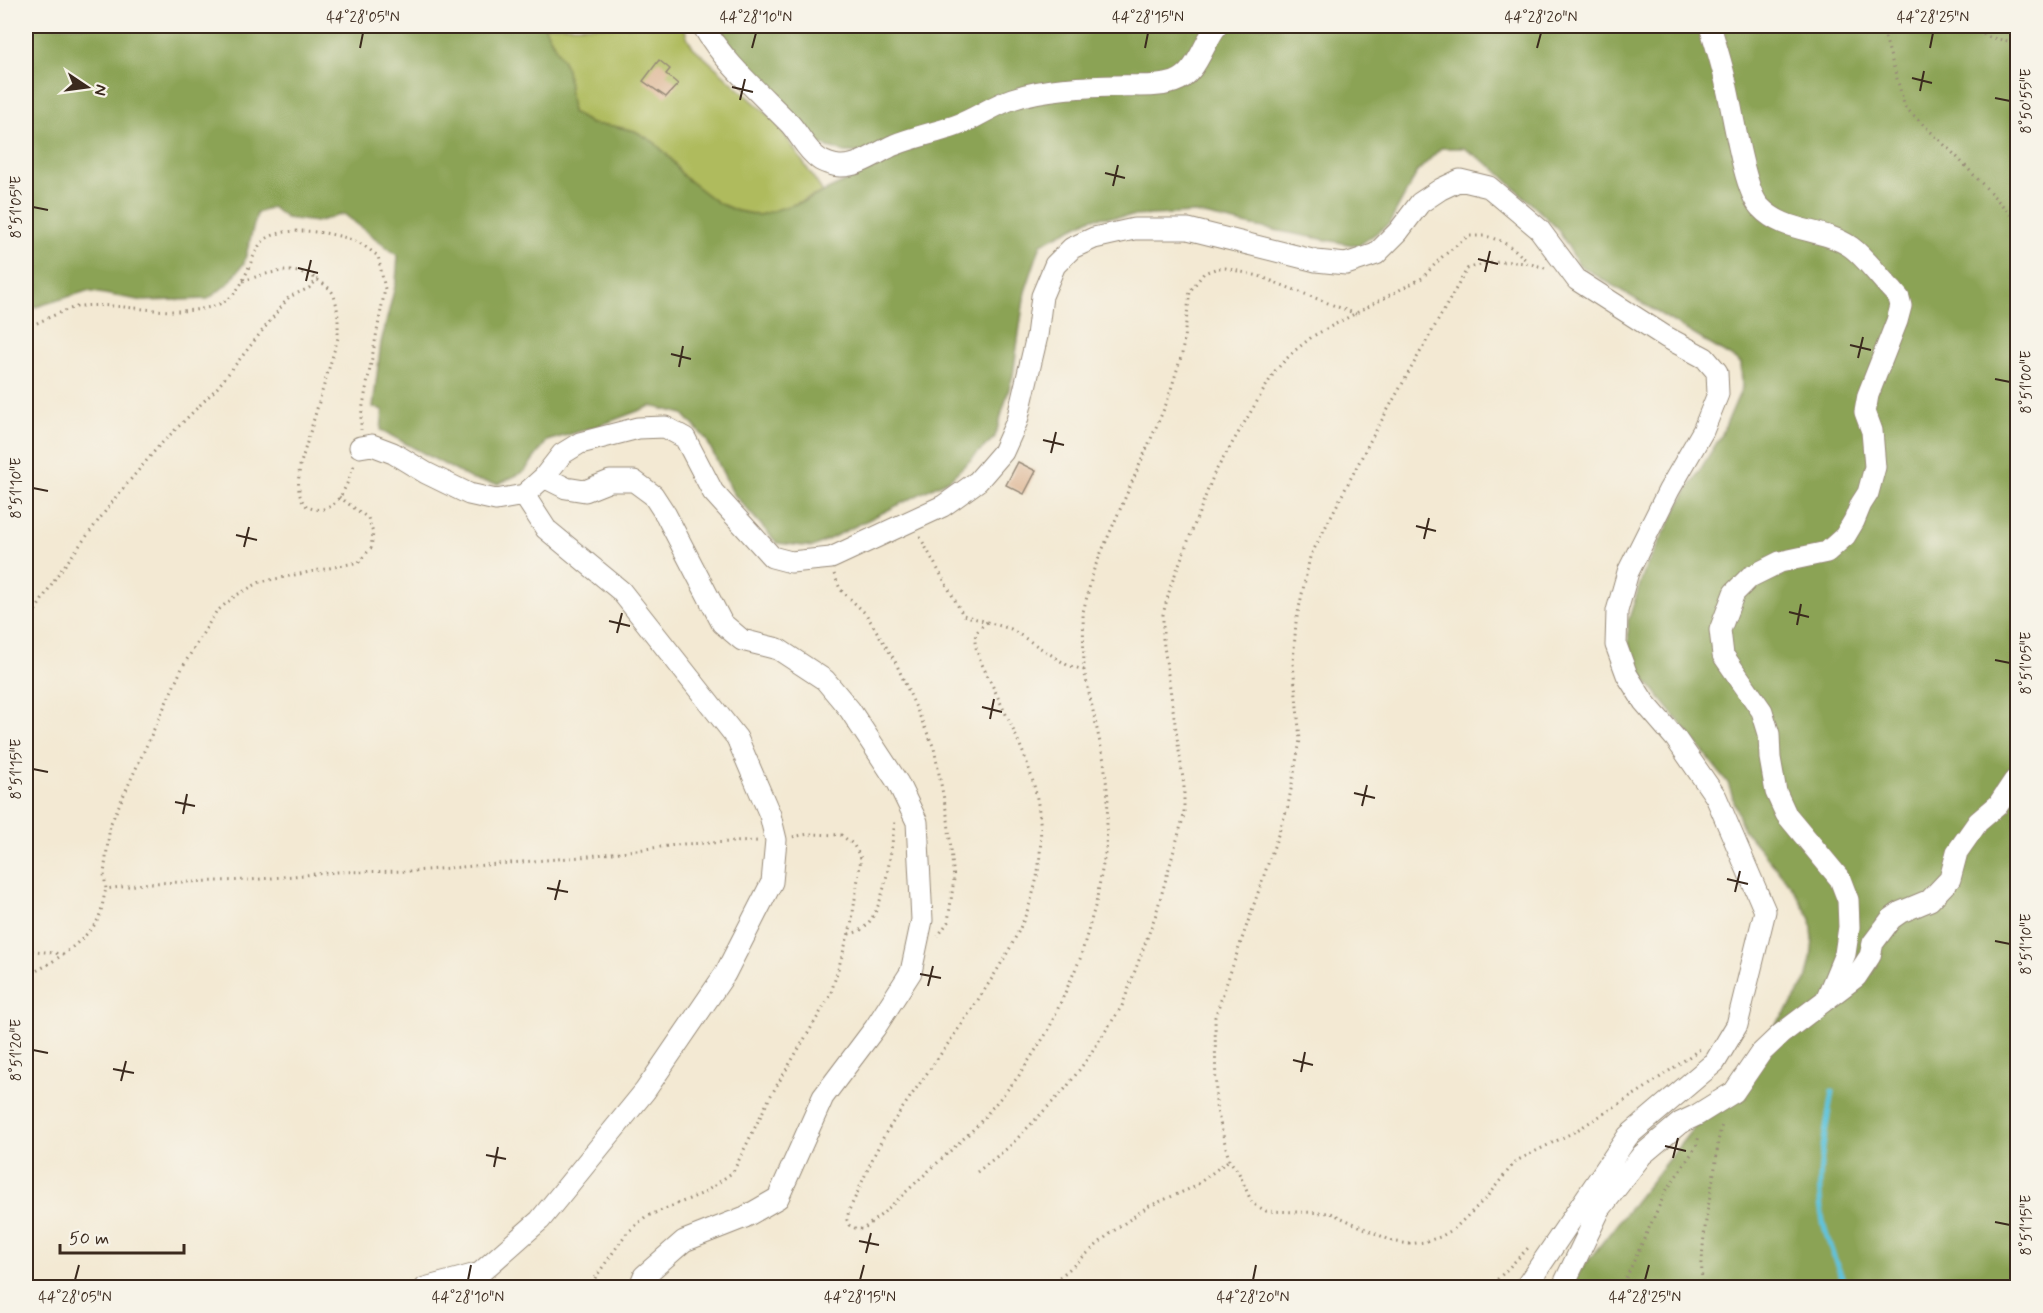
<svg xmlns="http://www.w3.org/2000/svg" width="2043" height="1313" font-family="Mynerve,sans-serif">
  <rect width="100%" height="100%" fill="#f7f3e8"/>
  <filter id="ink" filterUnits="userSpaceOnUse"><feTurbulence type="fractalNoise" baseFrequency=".0167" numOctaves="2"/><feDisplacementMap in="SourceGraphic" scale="12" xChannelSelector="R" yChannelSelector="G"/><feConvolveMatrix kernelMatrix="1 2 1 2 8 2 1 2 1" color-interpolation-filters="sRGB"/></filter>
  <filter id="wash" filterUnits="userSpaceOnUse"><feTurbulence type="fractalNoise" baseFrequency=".008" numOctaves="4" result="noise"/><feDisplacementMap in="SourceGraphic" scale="24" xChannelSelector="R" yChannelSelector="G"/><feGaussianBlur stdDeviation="1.35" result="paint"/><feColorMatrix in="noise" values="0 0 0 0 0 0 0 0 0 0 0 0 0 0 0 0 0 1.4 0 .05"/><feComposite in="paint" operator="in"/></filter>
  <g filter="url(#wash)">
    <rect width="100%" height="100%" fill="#f3e9d3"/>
    <path fill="#afbb5d" stroke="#75723e" stroke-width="1.5" d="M 544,26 L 685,26 L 686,35 L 693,47 L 776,122 L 823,192 L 781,210 L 759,215 L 737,211 L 718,203 L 700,190 L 683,176 L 671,159 L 654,142 L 635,131 L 613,126 L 591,124 L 571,112 L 567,69 Z"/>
    <path fill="#8ba354" stroke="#636639" stroke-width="1.5" d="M 26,26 L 544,26 L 567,69 L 572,112 L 591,124 L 613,126 L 635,131 L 654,142 L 671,159 L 683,176 L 718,203 L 737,211 L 759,215 L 802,202 L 883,164 L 865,153 L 844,152 L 822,145 L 721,41 L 716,26 L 2017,26 L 2017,1287 L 1567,1287 L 1791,1005 L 1806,981 L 1811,959 L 1813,939 L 1811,919 L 1792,887 L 1743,829 L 1728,783 L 1641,674 L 1629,647 L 1628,621 L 1645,569 L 1685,494 L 1721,436 L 1742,388 L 1741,363 L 1579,265 L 1557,228 L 1494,168 L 1464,148 L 1441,148 L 1418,171 L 1389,224 L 1358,246 L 1253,226 L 1195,213 L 1092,218 L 1041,244 L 1025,292 L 1013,375 L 995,437 L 950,479 L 884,512 L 813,547 L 777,543 L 733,493 L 706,439 L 683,414 L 651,406 L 598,426 L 547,441 L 524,472 L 498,484 L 473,480 L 381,430 L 383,410 L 373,407 L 381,343 L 396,282 L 398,256 L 344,214 L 316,222 L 286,218 L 272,207 L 257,213 L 244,263 L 229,283 L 208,299 L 144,301 L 87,291 L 26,310 Z"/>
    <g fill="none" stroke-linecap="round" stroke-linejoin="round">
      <path stroke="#5fc4dd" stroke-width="5" d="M 1832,1091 C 1826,1131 1814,1182 1823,1221 C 1827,1243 1838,1266 1846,1288"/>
    </g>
    <g id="blocks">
      <path fill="#dcb290" d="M 659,60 L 670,69 L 666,74 L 678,84 L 666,97 L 643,81 Z
        M 1018,462 L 1036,471 L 1024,494 L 1006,485 Z"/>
    </g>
  </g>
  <g filter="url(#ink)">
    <use href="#blocks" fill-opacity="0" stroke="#978a78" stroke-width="1.5"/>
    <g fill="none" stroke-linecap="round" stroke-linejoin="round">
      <g stroke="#978a78" stroke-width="23">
        <path id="minor" d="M 703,26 C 724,63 760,93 790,124 C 800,135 806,150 819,159 C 823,162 834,166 840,166 C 859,167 878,152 894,145 C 914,137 935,133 955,126 C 975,119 992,106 1012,99 C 1045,88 1081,87 1115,86 C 1135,85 1155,88 1174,82 C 1197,75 1203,43 1217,26
          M 1710,26 C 1716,46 1723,67 1727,88 C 1733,113 1744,190 1760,207 C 1785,234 1823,227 1851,247 C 1866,258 1880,278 1893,291 L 1899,298 L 1901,306 L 1897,321 L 1868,395 L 1865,412 L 1872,431 L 1875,467 L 1868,493 L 1861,504 L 1854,521 L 1845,536 L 1827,552 L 1780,562 L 1750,577 L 1734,593 L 1720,630 L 1723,655 L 1762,711 L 1769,734 L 1770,758 L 1776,792 L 1786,814 L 1840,879 L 1848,900 L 1849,927 L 1845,954 L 1827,997
          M 360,447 L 372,445 L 393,453 L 426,473 L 469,494 L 496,500 L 524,495 L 544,477 L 562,454 L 580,443 L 638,428 L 665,427 L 685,438 L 713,492 L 772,557 L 791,562 L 831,558 L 943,506 L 978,481 L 1003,452 L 1017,421 L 1037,336 L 1042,296 L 1055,265 L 1072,248 L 1094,238 L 1134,229 L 1188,229 L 1316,261 L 1346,264 L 1376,254 L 1398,232 L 1420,203 L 1441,189 L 1460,180 L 1489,187 L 1539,229 L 1577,280 L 1666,337 L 1705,358 L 1717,372 L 1718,394 L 1703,431 L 1669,490 L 1628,572 L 1617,611 L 1616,645 L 1627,675 L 1644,702 L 1676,739 L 1716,797 L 1765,911 L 1737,1025 L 1715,1062 L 1628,1136 L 1525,1288
          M 544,477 L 566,488 L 585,491 L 610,481 L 634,481 L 653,495 L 666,515 L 722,623 L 742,640 L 778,649 L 825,680 L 850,710 L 898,783 L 917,822 L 922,920 L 911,972 L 875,1028 L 823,1097 L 778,1198 L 745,1217 L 684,1241 L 644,1276 L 639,1288
          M 425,1288 L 480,1273 L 540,1220 L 645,1091 L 725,974 L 772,882 L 776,840 L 770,815 L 737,738 L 621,591 L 546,529 L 524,495
          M 1562,1288 L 1600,1209 L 1642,1155 L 1680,1123 L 1697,1115 L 1734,1092 L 1760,1054 L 1781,1034 L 1856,977 L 1870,956 L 1873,943 L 1891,919 L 1901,912 L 1930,900 L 1950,879 L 1957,852 L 1978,822 L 1998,805 L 2014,781 L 2018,780"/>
      </g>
      <path stroke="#978a78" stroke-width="3" stroke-dasharray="1.5 4.5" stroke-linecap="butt" d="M 1882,26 L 1905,107 L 1956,156 L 2018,222
        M 1974,26 C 1984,40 2002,39 2018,43
        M 1545,268 C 1518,259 1494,260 1467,269 L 1369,443 L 1310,557 L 1296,622 L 1293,663 L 1300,740 L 1288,806 L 1215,1017 L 1216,1106 L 1229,1160 L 1238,1171 L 1252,1203 L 1266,1211 L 1331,1213 L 1392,1241 L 1409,1244 L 1424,1242 L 1440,1237 L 1454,1229 L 1485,1199 L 1516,1161 L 1574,1132 L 1645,1088 L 1700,1049
        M 243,281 C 270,272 297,263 322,283 C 327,286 332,290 334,296 C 339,310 338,324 338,338 L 300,466 C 298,480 295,507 315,509 C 319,510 326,509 329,507 C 343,500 350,476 355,462
        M 26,328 C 40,322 67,308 81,306 C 126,302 170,319 214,306 C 244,297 245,269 259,246 C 274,222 333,232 355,241 C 363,244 371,251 378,256 L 385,289 L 361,416 L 361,430
        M 339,497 L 368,518 L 373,533 L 371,548 L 359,562 L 260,582 L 235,596 L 216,612 L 183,666 L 110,825 L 104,874 L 106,889 L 151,883 L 250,880 L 337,872 L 414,871 L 581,857 L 684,844 L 759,841
        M 920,537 L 963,615 L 1011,629 L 1067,665 L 1084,670
        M 834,574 L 840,589 L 866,614 L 895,661 L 934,748 L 948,820 L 954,879 L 948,922 L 938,936
        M 987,622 C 981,627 975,632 975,640 C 975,654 989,678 995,691 C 1021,747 1045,789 1040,854 C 1036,912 1005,959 974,1006 C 947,1046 918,1085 891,1125 C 875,1148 862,1185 849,1210 L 847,1220 L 849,1225 L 857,1229 L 863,1229 L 881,1215 L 976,1127 L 1018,1077 L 1048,1031 L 1080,959 L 1096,903 L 1106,848 L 1108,798 L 1104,761 L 1084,670 L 1083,612 L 1094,569 L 1167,402 L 1182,354 L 1190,291 L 1204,273 L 1218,268 L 1225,268 L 1259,276 L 1356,314
        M 26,626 L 56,577 L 116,497 L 158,447 L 217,388 L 289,297 L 309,288 L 318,279
        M 849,934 C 853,933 859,932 862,929 C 886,912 891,849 895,821
        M 26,950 L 63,954
        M 26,975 C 46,969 86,940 97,921 C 102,912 103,899 106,889
        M 977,1172 L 1009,1147 L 1066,1088 L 1085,1062 L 1122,1006 L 1156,914 L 1184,815 L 1184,786 L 1163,639 L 1163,614 L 1171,585 L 1214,474 L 1275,371 L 1293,352 L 1313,336 L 1422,278 L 1442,257 L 1468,236 L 1486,236 L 1501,241 L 1514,249 L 1527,261
        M 588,1288 L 626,1234 L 645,1217 L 704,1193 L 733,1172 L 770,1097 L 830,996 L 851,926 L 861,858 L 853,844 L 841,835 L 809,834 L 792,837
        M 1045,1288 L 1066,1272 L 1108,1235 L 1147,1207 L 1194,1187 L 1229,1160
        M 1489,1288 L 1528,1248
        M 1620,1288 L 1627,1276 L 1666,1191 L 1696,1147 L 1699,1136
        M 1702,1288 C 1700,1247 1708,1207 1715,1167 C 1718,1152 1717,1137 1723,1122"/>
      <use href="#minor" stroke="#fff" stroke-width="21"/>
    </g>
  </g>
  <path fill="none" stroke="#3b2a1e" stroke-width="2" d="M 360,48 L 363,33M 752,48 L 756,33M 1145,48 L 1148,33M 1537,48 L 1541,33M 1930,48 L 1933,33M 1912,78 L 1932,83M 732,87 L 753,92M 1920,91 L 1924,71M 1995,98 L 2010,101M 740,100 L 745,79M 1105,173 L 1125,178M 1113,186 L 1118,165M 33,207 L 48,210M 1478,259 L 1498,264M 298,268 L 318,273M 1485,272 L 1490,251M 306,281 L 311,260M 1850,345 L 1871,350M 671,354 L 691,359M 1858,358 L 1863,337M 679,367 L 683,346M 1995,379 L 2010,382M 1043,440 L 1064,445M 1051,453 L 1056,432M 33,488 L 48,491M 1416,526 L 1436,531M 236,535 L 257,540M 1424,539 L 1429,518M 244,547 L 249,527M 1789,612 L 1809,617M 609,621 L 630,626M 1797,625 L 1801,604M 617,633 L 622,613M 1995,660 L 2010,663M 982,707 L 1002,712M 990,719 L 994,699M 33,769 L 48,772M 1354,793 L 1375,798M 175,802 L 195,806M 1362,806 L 1367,785M 183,814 L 187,794M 1727,879 L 1748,884M 547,888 L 568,892M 1735,892 L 1740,871M 555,900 L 560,880M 1995,941 L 2010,944M 920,974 L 941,978M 928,986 L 933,966M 33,1050 L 48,1053M 1293,1060 L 1313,1065M 113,1069 L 134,1073M 1301,1072 L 1305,1052M 121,1081 L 126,1061M 1665,1146 L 1686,1151M 486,1155 L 506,1159M 1673,1158 L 1678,1138M 494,1167 L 498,1147M 1995,1222 L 2010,1225M 859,1241 L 879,1245M 866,1253 L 871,1233M 75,1280 L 79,1265M 468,1280 L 471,1265M 860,1280 L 864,1265M 1253,1280 L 1256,1265M 1645,1280 L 1649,1265"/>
  <rect width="2043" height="1313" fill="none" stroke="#f7f3e8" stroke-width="66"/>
  <g transform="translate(87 87) rotate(103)" stroke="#f7f3e8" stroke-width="4.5" paint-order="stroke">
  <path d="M0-4.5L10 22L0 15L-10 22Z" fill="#3b2a1e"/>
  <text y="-9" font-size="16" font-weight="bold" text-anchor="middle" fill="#3b2a1e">N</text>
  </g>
  <path d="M60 1244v9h124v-9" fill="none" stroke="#3b2a1e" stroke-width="3"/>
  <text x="69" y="1244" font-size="18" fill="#3b2a1e" stroke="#f7f3e8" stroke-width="4.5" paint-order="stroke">50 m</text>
  <rect x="33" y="33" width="1977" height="1247" fill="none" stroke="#3b2a1e" stroke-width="2"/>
  <g font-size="15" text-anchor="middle" fill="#3b2a1e">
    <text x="363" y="22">44°28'05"N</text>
    <text x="756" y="22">44°28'10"N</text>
    <text x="1148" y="22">44°28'15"N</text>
    <text x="1541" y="22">44°28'20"N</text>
    <text x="1933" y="22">44°28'25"N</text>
    <text transform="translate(2026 101) rotate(-90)" y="5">8°50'55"E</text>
    <text transform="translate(16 207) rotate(-90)" y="5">8°51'05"E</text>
    <text transform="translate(2026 382) rotate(-90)" y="5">8°51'00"E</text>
    <text transform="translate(16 488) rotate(-90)" y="5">8°51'10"E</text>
    <text transform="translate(2026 663) rotate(-90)" y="5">8°51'05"E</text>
    <text transform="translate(16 769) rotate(-90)" y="5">8°51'15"E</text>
    <text transform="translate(2026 944) rotate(-90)" y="5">8°51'10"E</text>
    <text transform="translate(16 1050) rotate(-90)" y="5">8°51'20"E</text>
    <text transform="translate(2026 1225) rotate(-90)" y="5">8°51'15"E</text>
    <text x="75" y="1302">44°28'05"N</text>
    <text x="468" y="1302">44°28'10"N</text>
    <text x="860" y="1302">44°28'15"N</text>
    <text x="1253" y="1302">44°28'20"N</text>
    <text x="1645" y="1302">44°28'25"N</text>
  </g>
</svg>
